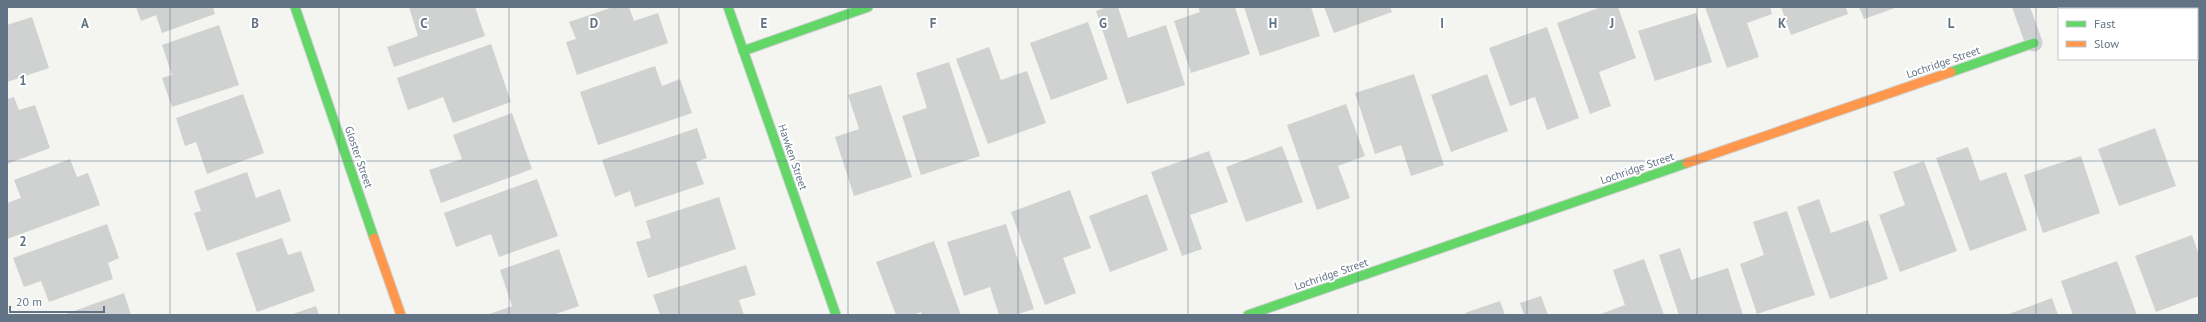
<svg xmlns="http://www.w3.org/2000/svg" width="2206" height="322" font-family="'PT Sans',sans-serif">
  <rect width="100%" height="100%" fill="#f4f4f1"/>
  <path fill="#d0d1d1" d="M 136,7 L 213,7 L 215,14 L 162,33 L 156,15 L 141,21 Z
    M 409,7 L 475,7 L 485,36 L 394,67 L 387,47 L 418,36 Z
    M 613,7 L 629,7 L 634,21 L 658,13 L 668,43 L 577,75 L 566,42 L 576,39 L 569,22 Z
    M 1106,7 L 1118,7 L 1128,38 L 1166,25 L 1185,85 L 1127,104 L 1096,11 Z
    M 1198,7 L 1235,7 L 1250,54 L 1191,73 L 1174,21 L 1200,12 Z
    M 1244,7 L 1311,7 L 1320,36 L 1260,56 Z
    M 1324,7 L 1390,7 L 1392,12 L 1334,33 Z
    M 1601,7 L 1618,7 L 1636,58 L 1599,72 L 1611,106 L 1590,114 L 1557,23 Z
    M 1705,7 L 1770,7 L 1772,14 L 1747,23 L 1759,57 L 1727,68 Z
    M 1781,7 L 1846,7 L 1848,14 L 1791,35 Z
    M 1859,7 L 1894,7 L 1895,8 L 1864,19 Z
    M 1696,13 L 1712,62 L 1655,81 L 1638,31 Z
    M 32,17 L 49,68 L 7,82 L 7,25 Z
    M 1088,22 L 1108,79 L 1051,100 L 1030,43 Z
    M 219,25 L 239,85 L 172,107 L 162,78 L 172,75 L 162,45 Z
    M 1547,27 L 1579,118 L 1547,130 L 1535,97 L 1510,106 L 1489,48 Z
    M 491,44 L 511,102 L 453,123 L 443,97 L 408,110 L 397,78 Z
    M 989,47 L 1001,80 L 1027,71 L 1046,123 L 988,144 L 956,59 Z
    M 949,62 L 980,156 L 921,175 L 902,116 L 927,108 L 916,73 Z
    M 655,66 L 662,86 L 680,79 L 692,113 L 598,145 L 580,92 Z
    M 1414,74 L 1444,165 L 1411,176 L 1401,145 L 1375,154 L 1355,93 Z
    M 1487,74 L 1508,131 L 1451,152 L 1431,95 Z
    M 881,85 L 912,177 L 854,196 L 835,137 L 859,129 L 848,95 Z
    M 243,94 L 264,153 L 207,174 L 196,142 L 185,146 L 176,118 Z
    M 14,97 L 19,110 L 35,105 L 50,148 L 7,164 L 7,99 Z
    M 1346,104 L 1365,156 L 1338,166 L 1350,198 L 1317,210 L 1287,125 Z
    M 512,113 L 532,169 L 441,203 L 429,170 L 462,159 L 453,135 Z
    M 697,128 L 707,158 L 696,162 L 704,184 L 635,207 L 630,191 L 615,197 L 602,160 Z
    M 2155,128 L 2176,186 L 2119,206 L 2098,149 Z
    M 1282,146 L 1303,202 L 1246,222 L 1226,167 Z
    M 1968,147 L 1980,181 L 2006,172 L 2027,230 L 1970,251 L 1936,158 Z
    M 1209,151 L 1228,202 L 1190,215 L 1202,249 L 1182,256 L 1151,172 Z
    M 2081,156 L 2100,213 L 2043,233 L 2024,175 Z
    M 70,159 L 77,177 L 88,173 L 100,205 L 7,239 L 7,203 L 21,198 L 14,180 Z
    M 1924,161 L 1957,251 L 1900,272 L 1879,215 L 1905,205 L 1893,172 Z
    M 247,172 L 256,198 L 280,189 L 291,221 L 207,251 L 194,213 L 201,211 L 194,191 Z
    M 537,179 L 558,236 L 499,257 L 491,234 L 456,247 L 444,213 Z
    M 1070,190 L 1091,248 L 1063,258 L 1076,293 L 1045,305 L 1011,212 Z
    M 1147,194 L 1168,250 L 1110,272 L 1089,216 Z
    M 719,197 L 736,249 L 648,278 L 636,242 L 651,238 L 646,221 Z
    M 1819,199 L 1831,233 L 1868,220 L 1888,279 L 1830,299 L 1797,207 Z
    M 1787,211 L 1815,295 L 1757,314 L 1740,264 L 1764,255 L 1753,222 Z
    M 107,224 L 119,258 L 108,263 L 113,279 L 49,302 L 41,281 L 24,287 L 13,258 Z
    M 1006,224 L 1034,309 L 1015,315 L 999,315 L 990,287 L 964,296 L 947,242 Z
    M 2192,235 L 2199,255 L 2199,296 L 2156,312 L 2135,256 Z
    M 282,238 L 288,255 L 301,251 L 315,291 L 257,312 L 236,253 Z
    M 934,241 L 961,315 L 922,315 L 921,312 L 912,315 L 896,315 L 876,262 Z
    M 1680,248 L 1691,280 L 1728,268 L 1743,315 L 1679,315 L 1659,255 Z
    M 559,249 L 579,306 L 553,315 L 487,315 L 512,306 L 500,270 Z
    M 1644,259 L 1664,315 L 1598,315 L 1625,305 L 1613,270 Z
    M 2117,261 L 2137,315 L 2073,315 L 2061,281 Z
    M 746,265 L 756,295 L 739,300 L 744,315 L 660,315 L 653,295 Z
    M 124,293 L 131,315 L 63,315 Z
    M 1541,296 L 1548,315 L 1524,315 L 1520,303 Z
    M 2052,298 L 2058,315 L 2006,315 Z
    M 1500,301 L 1505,315 L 1466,315 L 1465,313 Z
    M 316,306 L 319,315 L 290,315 Z"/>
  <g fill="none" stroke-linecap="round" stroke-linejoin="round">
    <g stroke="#d0d2d3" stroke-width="11">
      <path id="fast" d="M 295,7 L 374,238
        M 728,7 L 836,315
        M 743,51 L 868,7
        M 1951,72 L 2034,43
        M 1248,315 L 1687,163"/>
    </g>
    <g stroke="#d0d2d3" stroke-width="11">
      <path id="slow" d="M 1687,163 L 1951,72
        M 374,238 L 401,315"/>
    </g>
    <path stroke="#cfd0d1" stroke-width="17" d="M 2021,7 L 2034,43"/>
    <use href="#fast" stroke="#63d668" stroke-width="9"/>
    <use href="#slow" stroke="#ff974d" stroke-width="9"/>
  </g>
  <path fill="none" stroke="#617385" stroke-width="1" stroke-opacity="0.55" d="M 170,7 L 170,315M 339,7 L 339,315M 509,7 L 509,315M 679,7 L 679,315M 848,7 L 848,315M 1018,7 L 1018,315M 1188,7 L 1188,315M 1358,7 L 1358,315M 1527,7 L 1527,315M 1697,7 L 1697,315M 1867,7 L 1867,315M 2036,7 L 2036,315M 7,161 L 2199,161"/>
  <g text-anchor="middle" stroke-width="4" stroke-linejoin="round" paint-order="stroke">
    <g font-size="11" fill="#617385" stroke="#fff">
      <text transform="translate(1943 62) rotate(-19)" y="4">Lochridge Street</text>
      <text transform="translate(359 157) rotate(71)" y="4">Gloster Street</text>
      <text transform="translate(793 157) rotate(71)" y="4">Hawken Street</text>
      <text transform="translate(1637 168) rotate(-19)" y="4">Lochridge Street</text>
      <text transform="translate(1331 274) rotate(-19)" y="4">Lochridge Street</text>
    </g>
  </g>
  <g font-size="13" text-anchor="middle" font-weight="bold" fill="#617385" stroke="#fff" stroke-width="4" stroke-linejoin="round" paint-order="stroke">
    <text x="85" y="28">A</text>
    <text x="255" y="28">B</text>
    <text x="424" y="28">C</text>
    <text x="594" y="28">D</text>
    <text x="764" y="28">E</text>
    <text x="933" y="28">F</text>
    <text x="1103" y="28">G</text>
    <text x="1273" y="28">H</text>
    <text x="1442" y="28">I</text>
    <text x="1612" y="28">J</text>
    <text x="1782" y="28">K</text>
    <text x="1951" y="28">L</text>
    <text x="23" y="85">1</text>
    <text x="23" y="246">2</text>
  </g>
  <rect width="2206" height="322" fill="none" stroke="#617385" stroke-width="16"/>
  <rect x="2058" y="8" width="140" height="52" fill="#ffffff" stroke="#c0c7ce"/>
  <rect x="2066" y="21" width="20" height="6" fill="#63d668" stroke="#c0c7ce"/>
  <text x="2094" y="28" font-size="12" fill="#617385">Fast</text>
  <rect x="2066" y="41" width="20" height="6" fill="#ff974d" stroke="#c0c7ce"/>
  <text x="2094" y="48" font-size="12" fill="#617385">Slow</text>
  <path d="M10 306v6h94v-6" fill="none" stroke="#617385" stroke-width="2"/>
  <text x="16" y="306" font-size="12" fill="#617385" stroke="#ffffff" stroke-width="3" paint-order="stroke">20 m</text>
</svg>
